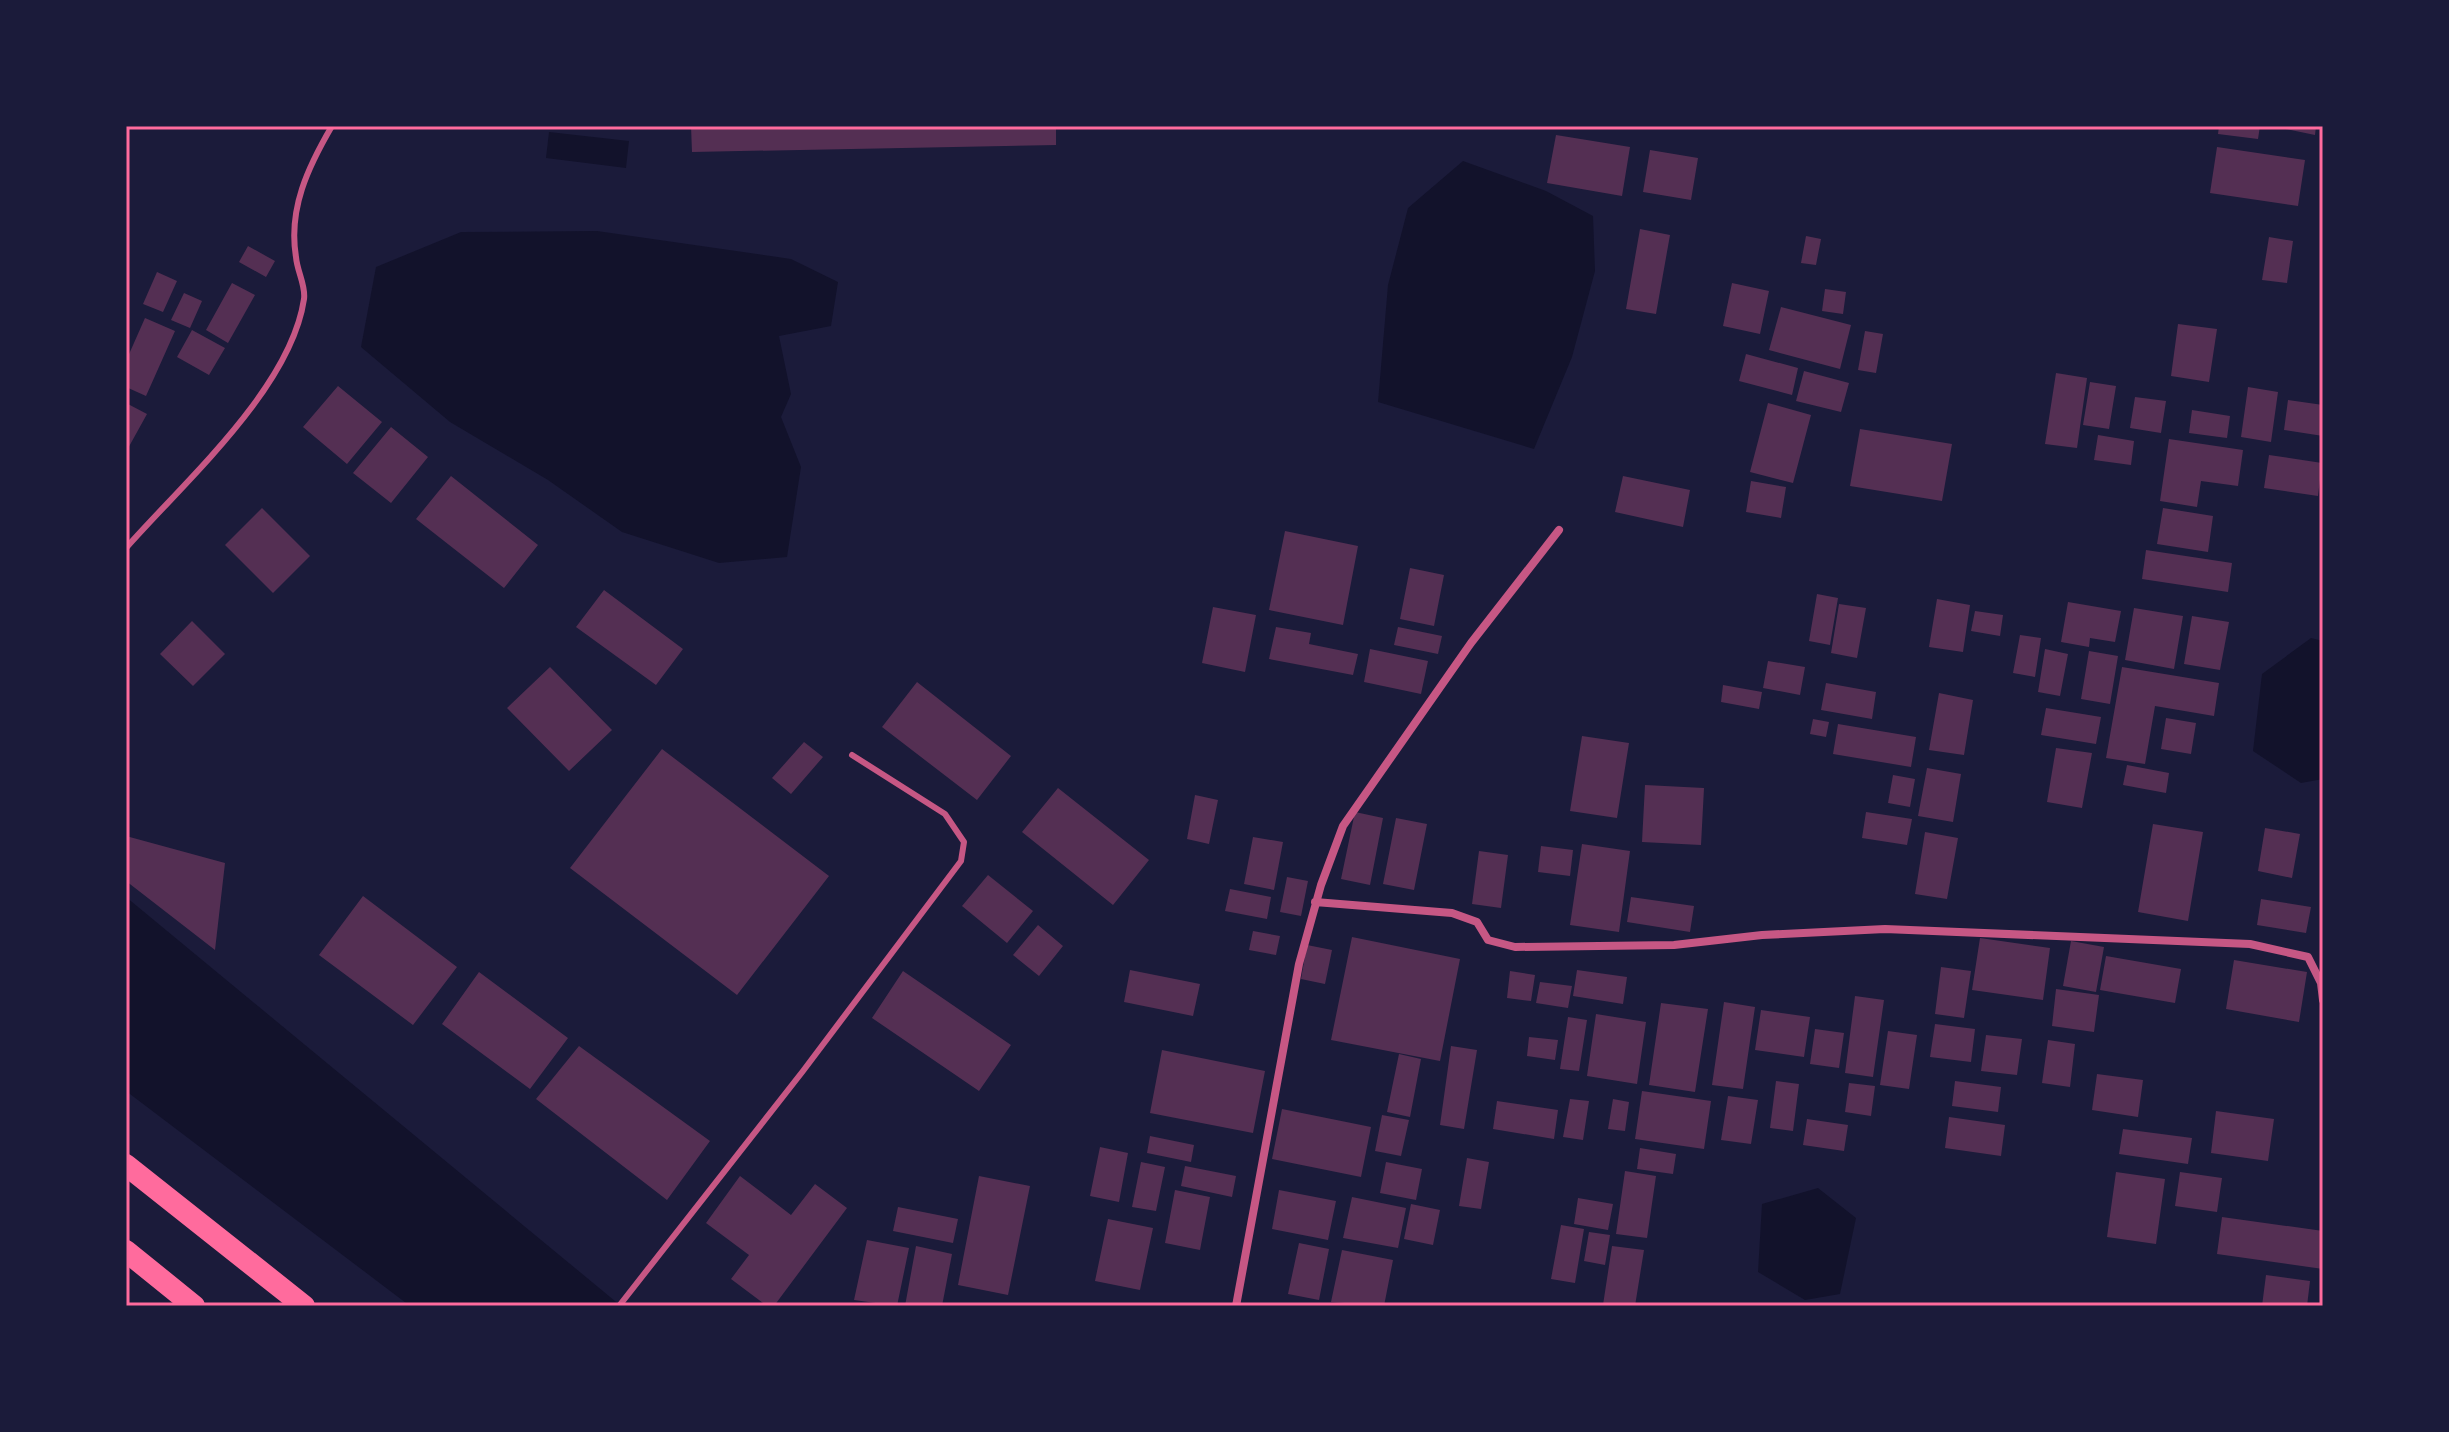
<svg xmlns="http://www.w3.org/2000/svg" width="2449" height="1432" font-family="Barlow,sans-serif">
  <rect width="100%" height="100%" fill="#1b1b3a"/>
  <path fill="#12122b" d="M 549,132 L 629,141 L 626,168 L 546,158 Z
    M 1463,161 L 1546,191 L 1593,216 L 1595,271 L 1572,357 L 1534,449 L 1378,402 L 1388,285 L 1408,208 Z
    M 597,231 L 791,259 L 838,282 L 831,326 L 779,336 L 791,394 L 781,417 L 801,467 L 787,557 L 719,563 L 622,532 L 548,480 L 450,422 L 361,347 L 376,267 L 461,232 Z
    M 2311,638 L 2323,641 L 2323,779 L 2301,783 L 2253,751 L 2262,674 Z
    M 126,897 L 621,1306 L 410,1306 L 126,1091 Z
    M 1818,1188 L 1856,1218 L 1840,1294 L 1805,1300 L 1758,1272 L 1762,1204 Z"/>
  <path fill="#542f53" d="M 691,126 L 1056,126 L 1056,145 L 692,152 Z
    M 2219,126 L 2260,126 L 2258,139 L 2218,134 Z
    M 2271,126 L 2316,126 L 2315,135 Z
    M 1556,135 L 1630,147 L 1622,196 L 1547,183 Z
    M 2217,147 L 2305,160 L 2298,206 L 2210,193 Z
    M 1650,150 L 1698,158 L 1691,200 L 1643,192 Z
    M 1640,229 L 1670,235 L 1656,314 L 1626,309 Z
    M 1806,236 L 1821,239 L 1816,265 L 1801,263 Z
    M 2269,237 L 2293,241 L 2287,283 L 2262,280 Z
    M 248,246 L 275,261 L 266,277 L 239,262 Z
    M 157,272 L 177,281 L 163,312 L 143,304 Z
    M 232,283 L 255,295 L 228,343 L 206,330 Z
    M 1732,283 L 1769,291 L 1760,334 L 1723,326 Z
    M 1825,289 L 1846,292 L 1843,314 L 1822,311 Z
    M 184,293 L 202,301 L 190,328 L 171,320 Z
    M 1781,307 L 1851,325 L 1840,369 L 1769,350 Z
    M 145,318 L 175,331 L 146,396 L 126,387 L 126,361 Z
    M 2178,324 L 2217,329 L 2209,382 L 2171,376 Z
    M 192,330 L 225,348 L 209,375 L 177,357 Z
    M 1865,331 L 1883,334 L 1876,373 L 1858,370 Z
    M 1746,354 L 1798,368 L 1792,395 L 1739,381 Z
    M 1804,371 L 1849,383 L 1841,412 L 1796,401 Z
    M 2056,373 L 2087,378 L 2077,448 L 2045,444 Z
    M 2090,382 L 2116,386 L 2109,429 L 2083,425 Z
    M 338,386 L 382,422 L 347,464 L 303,427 Z
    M 2248,387 L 2278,392 L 2271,442 L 2241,437 Z
    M 2135,397 L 2166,401 L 2161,433 L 2130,428 Z
    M 2288,400 L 2323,405 L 2323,436 L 2284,430 Z
    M 126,403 L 147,414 L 126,452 Z
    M 1768,403 L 1811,415 L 1793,483 L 1750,472 Z
    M 2192,410 L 2230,416 L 2227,438 L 2189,433 Z
    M 391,427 L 428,457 L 391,503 L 353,473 Z
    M 1860,429 L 1952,444 L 1942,501 L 1850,486 Z
    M 2098,435 L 2134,441 L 2131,465 L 2094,460 Z
    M 2169,439 L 2243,450 L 2238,486 L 2201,481 L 2197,507 L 2160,501 Z
    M 2269,455 L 2322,463 L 2318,496 L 2264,488 Z
    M 451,476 L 538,545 L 504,588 L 416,519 Z
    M 1623,476 L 1690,490 L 1683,527 L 1615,512 Z
    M 1751,481 L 1786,487 L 1781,518 L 1746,512 Z
    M 262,508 L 310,556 L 273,593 L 225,545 Z
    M 2163,508 L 2213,516 L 2208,552 L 2157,544 Z
    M 1285,531 L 1358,546 L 1343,625 L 1269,610 Z
    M 2146,550 L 2232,563 L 2228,592 L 2142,579 Z
    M 1410,568 L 1444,575 L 1434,626 L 1400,619 Z
    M 604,590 L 683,649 L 656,685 L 576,627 Z
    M 1817,594 L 1838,598 L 1830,645 L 1809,641 Z
    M 1937,599 L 1970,605 L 1963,652 L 1929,647 Z
    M 2068,602 L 2121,611 L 2115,642 L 2090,638 L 2089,647 L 2061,642 Z
    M 1839,604 L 1866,608 L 1857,658 L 1831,653 Z
    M 1213,607 L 1256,615 L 1245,672 L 1202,663 Z
    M 2134,608 L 2183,616 L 2174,669 L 2125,660 Z
    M 1975,611 L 2003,615 L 2000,636 L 1971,631 Z
    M 2192,616 L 2229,622 L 2220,670 L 2184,664 Z
    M 192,621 L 225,654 L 193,686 L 160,654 Z
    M 1276,627 L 1311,633 L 1309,644 L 1358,654 L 1353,675 L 1269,659 Z
    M 1398,627 L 1442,636 L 1438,654 L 1394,645 Z
    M 2020,635 L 2041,638 L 2035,677 L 2013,673 Z
    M 1370,649 L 1428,661 L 1421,694 L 1364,682 Z
    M 2045,649 L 2068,654 L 2060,696 L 2038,692 Z
    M 2089,651 L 2118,656 L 2110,704 L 2081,699 Z
    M 1768,661 L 1805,667 L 1800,695 L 1763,688 Z
    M 550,667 L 612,730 L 569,771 L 507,708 Z
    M 2122,667 L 2219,683 L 2214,716 L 2155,706 L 2145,764 L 2106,758 Z
    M 917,682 L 1011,756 L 977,800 L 882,727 Z
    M 1826,683 L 1876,692 L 1872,719 L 1821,710 Z
    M 1723,685 L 1762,692 L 1759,709 L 1721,702 Z
    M 1939,693 L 1973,700 L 1964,755 L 1929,750 Z
    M 2046,708 L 2101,717 L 2096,744 L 2041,735 Z
    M 2166,718 L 2196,723 L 2191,754 L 2161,749 Z
    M 1813,719 L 1829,722 L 1826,737 L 1810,734 Z
    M 1838,724 L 1916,737 L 1911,767 L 1833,754 Z
    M 1582,736 L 1629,743 L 1617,818 L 1570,811 Z
    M 804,742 L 823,757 L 791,794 L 772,778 Z
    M 2056,748 L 2092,753 L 2082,808 L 2047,802 Z
    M 662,749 L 829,876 L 737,995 L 570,868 Z
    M 2127,765 L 2169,773 L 2166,793 L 2123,785 Z
    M 1927,768 L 1961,774 L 1953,822 L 1918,816 Z
    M 1893,775 L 1915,779 L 1910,807 L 1888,803 Z
    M 1645,785 L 1704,788 L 1701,845 L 1642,842 Z
    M 1058,788 L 1149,860 L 1113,905 L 1022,832 Z
    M 1195,795 L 1218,800 L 1209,844 L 1187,839 Z
    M 1355,812 L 1383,818 L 1370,885 L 1341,879 Z
    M 1866,812 L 1912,819 L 1907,845 L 1862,838 Z
    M 1396,818 L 1427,824 L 1414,890 L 1383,884 Z
    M 2153,824 L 2203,832 L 2188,921 L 2138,912 Z
    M 2265,828 L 2300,834 L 2292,878 L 2258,871 Z
    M 1925,832 L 1958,838 L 1947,899 L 1915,894 Z
    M 126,836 L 225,863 L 215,950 L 126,881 Z
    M 1253,837 L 1283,842 L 1274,890 L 1244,884 Z
    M 1582,844 L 1630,851 L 1619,932 L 1570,925 Z
    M 1541,846 L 1573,850 L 1570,876 L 1538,872 Z
    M 1479,851 L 1508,855 L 1501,908 L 1472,904 Z
    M 988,875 L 1033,911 L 1007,943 L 962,906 Z
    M 1287,877 L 1308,881 L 1301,916 L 1280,912 Z
    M 1230,889 L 1271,897 L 1267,919 L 1225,911 Z
    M 363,896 L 457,967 L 413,1025 L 319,955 Z
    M 1631,897 L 1694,906 L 1690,932 L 1627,922 Z
    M 2261,899 L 2311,907 L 2306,933 L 2257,925 Z
    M 1038,925 L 1063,946 L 1039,976 L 1013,955 Z
    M 1253,931 L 1280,936 L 1276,955 L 1249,950 Z
    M 1352,937 L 1460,959 L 1440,1061 L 1331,1040 Z
    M 1980,938 L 2050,948 L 2043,1000 L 1972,990 Z
    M 2071,941 L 2104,947 L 2096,992 L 2063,986 Z
    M 1307,945 L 1332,950 L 1325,984 L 1301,979 Z
    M 2106,956 L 2181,969 L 2175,1003 L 2100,990 Z
    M 2234,960 L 2307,972 L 2299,1022 L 2226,1009 Z
    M 1941,967 L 1971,971 L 1964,1018 L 1935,1014 Z
    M 1130,970 L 1200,984 L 1193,1016 L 1124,1002 Z
    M 1577,970 L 1627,977 L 1623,1004 L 1573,996 Z
    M 903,971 L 1011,1045 L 979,1091 L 872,1018 Z
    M 1510,971 L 1535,975 L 1531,1001 L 1507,998 Z
    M 479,972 L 568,1038 L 530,1089 L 442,1024 Z
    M 1540,982 L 1572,986 L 1568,1008 L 1536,1003 Z
    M 2056,989 L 2099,995 L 2094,1032 L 2052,1026 Z
    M 1855,996 L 1884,1000 L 1873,1077 L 1845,1073 Z
    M 1724,1002 L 1755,1007 L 1743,1089 L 1712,1085 Z
    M 1661,1003 L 1708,1009 L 1695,1092 L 1649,1085 Z
    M 1761,1010 L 1810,1017 L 1804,1057 L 1755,1050 Z
    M 1596,1014 L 1646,1022 L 1637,1084 L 1587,1076 Z
    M 1568,1017 L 1587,1020 L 1579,1071 L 1560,1069 Z
    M 1935,1024 L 1975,1029 L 1971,1062 L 1930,1057 Z
    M 1815,1029 L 1844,1033 L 1839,1068 L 1810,1064 Z
    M 1888,1031 L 1917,1035 L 1909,1089 L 1880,1085 Z
    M 1986,1035 L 2022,1039 L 2017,1075 L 1981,1071 Z
    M 1529,1037 L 1558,1040 L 1555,1060 L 1527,1056 Z
    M 2048,1040 L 2075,1044 L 2070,1087 L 2042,1083 Z
    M 579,1046 L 710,1141 L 667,1200 L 536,1099 Z
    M 1451,1046 L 1477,1050 L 1464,1129 L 1440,1125 Z
    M 1162,1050 L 1265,1071 L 1253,1133 L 1150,1113 Z
    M 1399,1054 L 1421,1059 L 1410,1117 L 1387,1112 Z
    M 2097,1074 L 2143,1080 L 2138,1117 L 2092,1110 Z
    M 1776,1081 L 1799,1084 L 1793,1131 L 1770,1128 Z
    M 1955,1081 L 2001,1087 L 1998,1112 L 1952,1106 Z
    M 1849,1083 L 1875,1086 L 1871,1116 L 1845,1112 Z
    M 1642,1091 L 1711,1101 L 1704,1149 L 1635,1139 Z
    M 1728,1096 L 1758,1100 L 1751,1144 L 1721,1140 Z
    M 1570,1099 L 1589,1101 L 1583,1140 L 1563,1137 Z
    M 1613,1099 L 1629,1102 L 1625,1131 L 1608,1129 Z
    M 1497,1101 L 1558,1110 L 1554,1139 L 1493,1129 Z
    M 1282,1109 L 1371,1127 L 1361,1177 L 1272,1159 Z
    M 2216,1111 L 2274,1119 L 2268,1161 L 2211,1153 Z
    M 1382,1115 L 1409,1120 L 1401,1156 L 1375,1151 Z
    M 1949,1117 L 2005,1125 L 2001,1156 L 1945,1148 Z
    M 1807,1119 L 1848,1125 L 1844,1151 L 1803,1145 Z
    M 2123,1129 L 2192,1138 L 2188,1164 L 2119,1154 Z
    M 1150,1136 L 1194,1145 L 1191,1162 L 1147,1153 Z
    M 1100,1147 L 1128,1153 L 1119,1202 L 1090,1196 Z
    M 1640,1148 L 1676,1154 L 1673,1174 L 1637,1169 Z
    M 1467,1158 L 1489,1162 L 1481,1209 L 1459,1206 Z
    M 1141,1162 L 1165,1167 L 1156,1211 L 1132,1207 Z
    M 1386,1162 L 1422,1169 L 1416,1200 L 1380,1193 Z
    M 1185,1166 L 1236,1176 L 1232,1197 L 1181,1186 Z
    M 1625,1171 L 1656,1176 L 1647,1238 L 1616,1234 Z
    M 2116,1172 L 2165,1179 L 2156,1244 L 2107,1237 Z
    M 2180,1172 L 2222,1178 L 2217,1212 L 2175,1206 Z
    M 740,1176 L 791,1215 L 815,1184 L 847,1208 L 774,1306 L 767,1306 L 731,1279 L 749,1255 L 706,1223 Z
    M 979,1176 L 1030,1186 L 1008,1295 L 958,1285 Z
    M 1175,1190 L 1210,1197 L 1200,1250 L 1165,1243 Z
    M 1279,1190 L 1336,1201 L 1328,1240 L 1272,1229 Z
    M 1352,1197 L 1406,1208 L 1398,1248 L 1343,1238 Z
    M 1578,1198 L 1613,1204 L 1608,1230 L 1574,1224 Z
    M 1411,1204 L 1440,1210 L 1433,1245 L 1404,1239 Z
    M 898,1207 L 958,1219 L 953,1243 L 893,1231 Z
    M 2222,1217 L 2323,1231 L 2323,1269 L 2217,1254 Z
    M 1108,1219 L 1153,1228 L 1140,1290 L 1095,1281 Z
    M 1561,1225 L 1584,1229 L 1575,1283 L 1551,1279 Z
    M 1589,1232 L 1610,1235 L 1605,1265 L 1584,1261 Z
    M 867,1240 L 909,1248 L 897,1306 L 854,1300 Z
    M 1299,1243 L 1329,1249 L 1319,1300 L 1288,1294 Z
    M 916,1246 L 952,1254 L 942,1306 L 905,1306 Z
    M 1612,1246 L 1644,1250 L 1635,1306 L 1603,1305 Z
    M 1342,1250 L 1393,1260 L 1384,1306 L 1331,1302 Z
    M 2266,1275 L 2310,1281 L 2307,1306 L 2262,1306 Z"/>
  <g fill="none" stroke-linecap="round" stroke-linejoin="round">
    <path stroke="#c65784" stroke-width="6" d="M 126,548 C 185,481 291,388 304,299 C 306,286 297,271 296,257 C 288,209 308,167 332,126
      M 619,1306 L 803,1071 L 961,861 L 964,842 L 945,814 L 852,755"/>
    <path stroke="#c65784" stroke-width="8" d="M 1315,902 L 1452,913 L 1477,922 L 1488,940 L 1515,947 L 1674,945 L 1762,935 L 1885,929 L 2250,944 L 2308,957 L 2321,983 L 2323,1000
      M 1236,1306 L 1299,964 L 1321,885 L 1343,826 L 1471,643 L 1559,530"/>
    <path stroke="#ff6b9d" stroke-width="22" d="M 126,1165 L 304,1306
      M 126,1251 L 194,1306"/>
  </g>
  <rect width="2449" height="1432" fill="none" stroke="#1b1b3a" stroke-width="256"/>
  <rect x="128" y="128" width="2193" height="1176" fill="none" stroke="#ff6b9d" stroke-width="3"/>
</svg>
